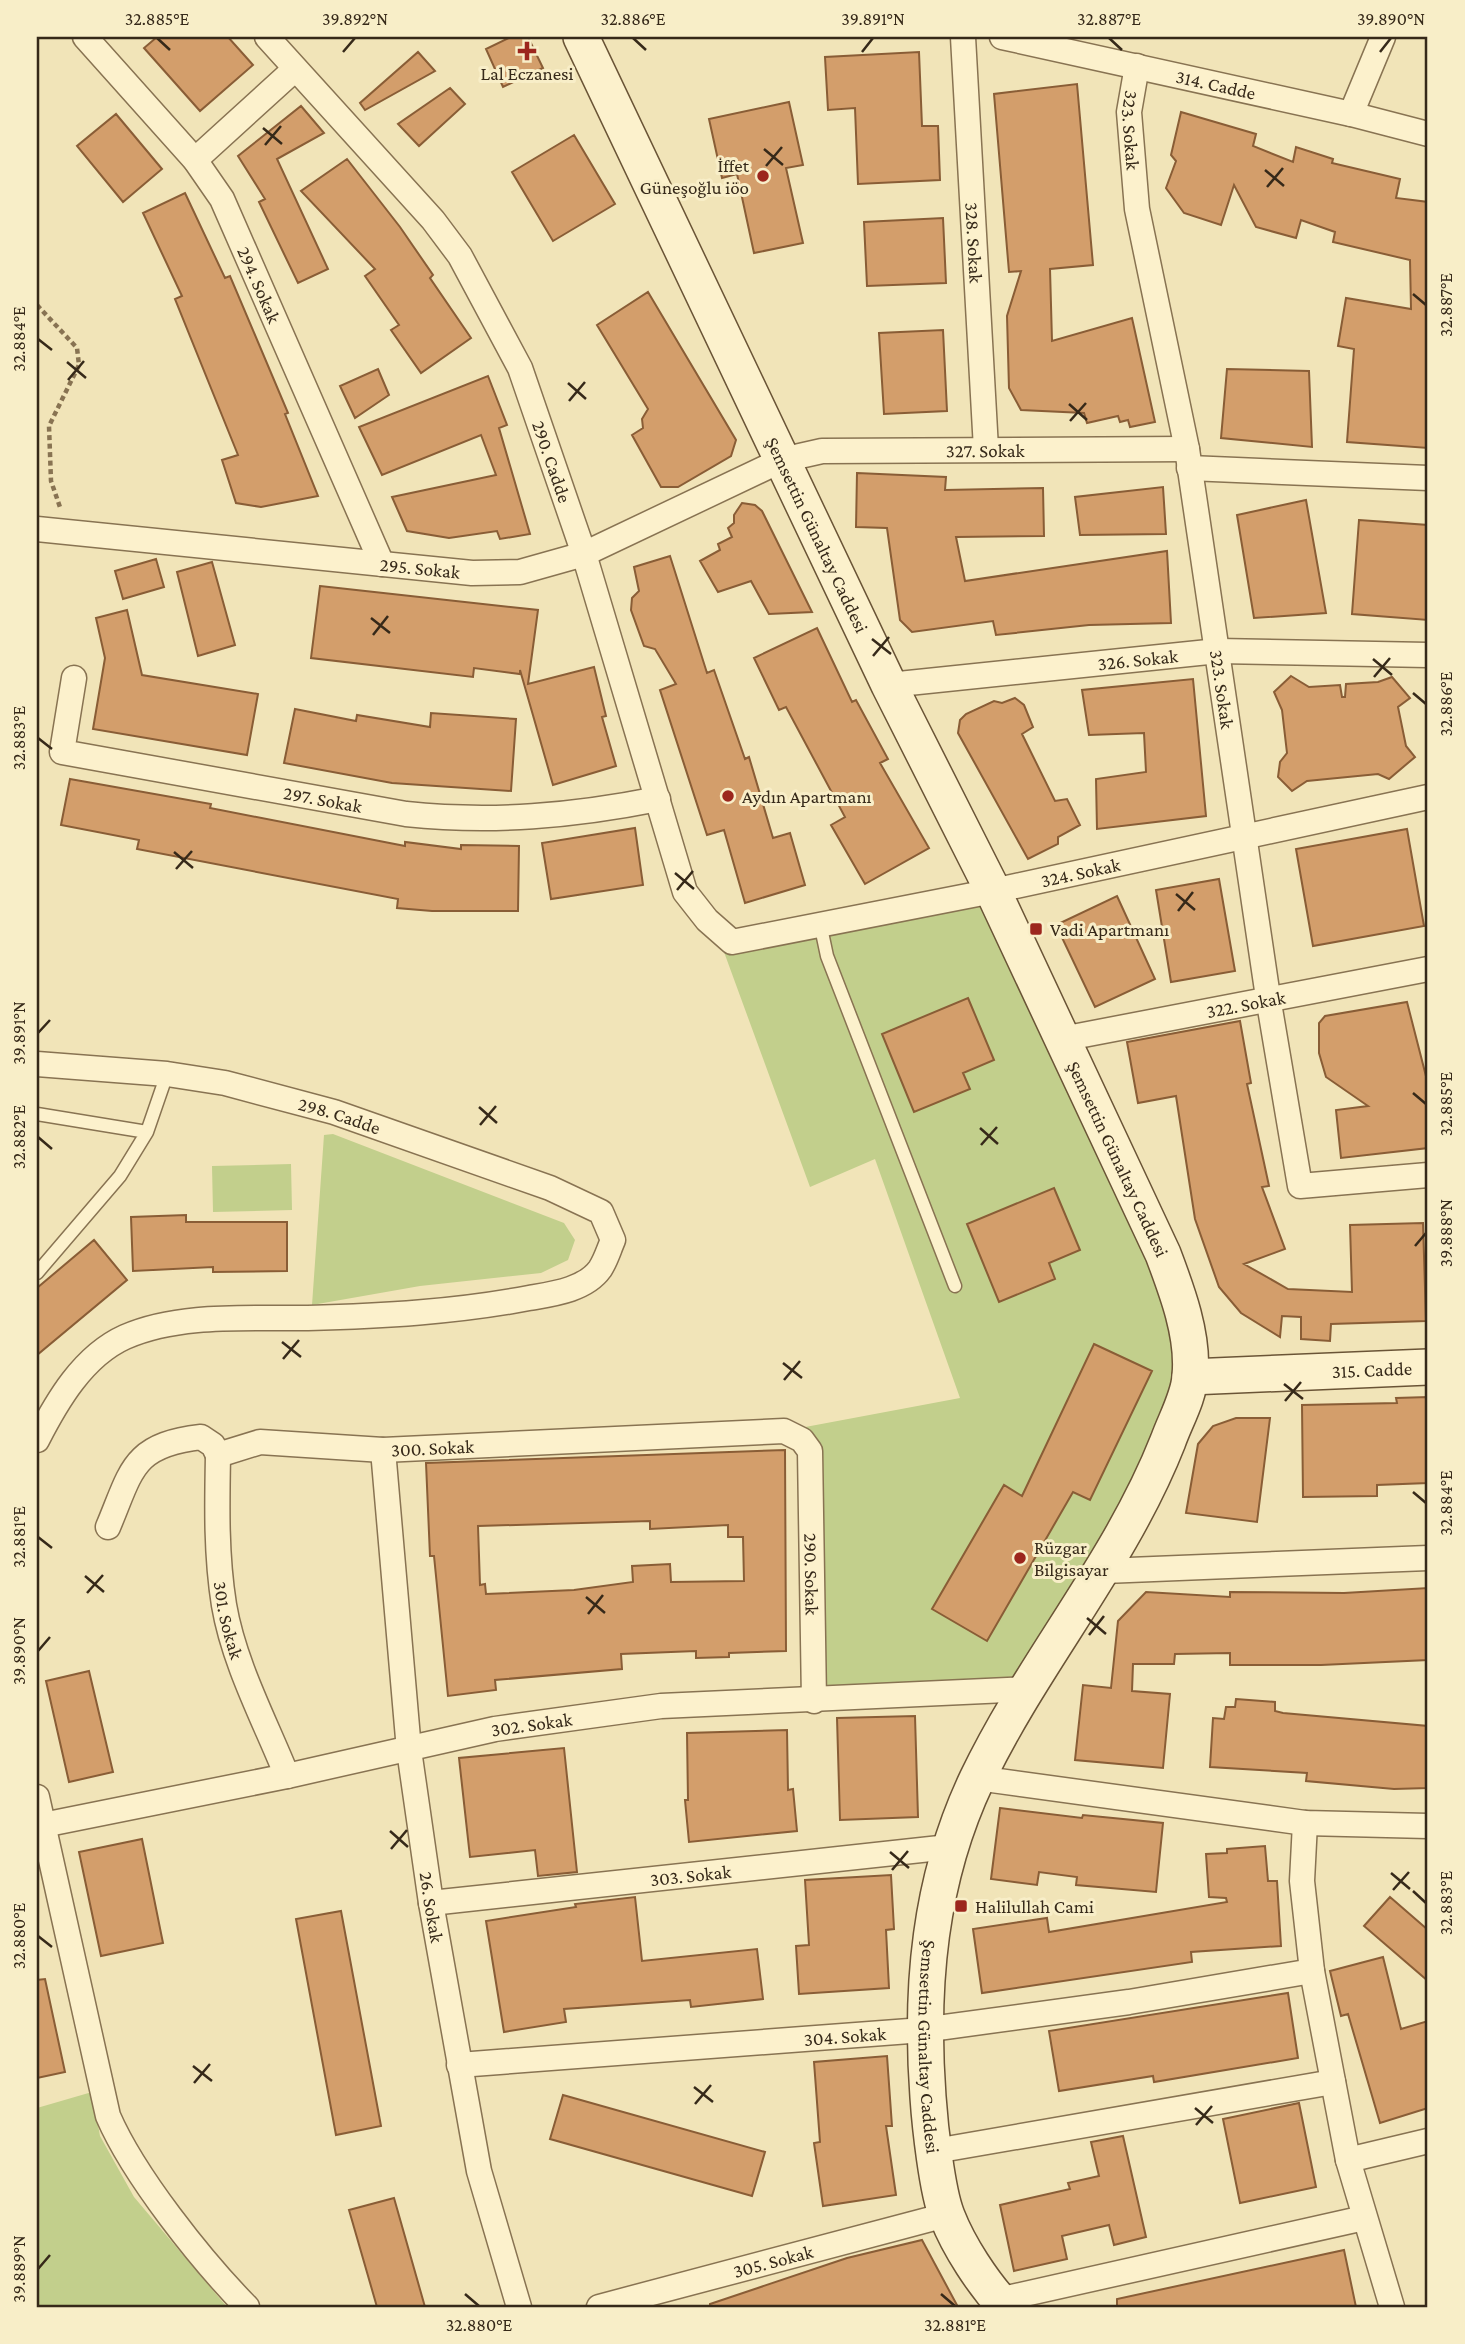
<svg xmlns="http://www.w3.org/2000/svg" width="1465" height="2344" font-family="'Crimson Pro',serif">
  <rect width="100%" height="100%" fill="#f1e4b8"/>
  <path fill="#c2cf8c" d="M 993,891 L 1163,1254 L 1190,1377 L 1028,1689 L 814,1701 L 810,1451 L 784,1431 L 960,1398 L 875,1159 L 810,1187 L 724,952 L 732,942 Z
    M 333,1134 L 564,1223 L 575,1240 L 568,1260 L 541,1273 L 420,1286 L 312,1305 L 324,1135 Z
    M 291,1164 L 292,1210 L 213,1212 L 212,1166 Z
    M 92,2092 L 100,2136 L 134,2197 L 227,2307 L 37,2307 L 37,2108 Z"/>
  <path fill="#d39e6b" stroke="#895d36" stroke-width="2" fill-rule="evenodd" d="M 157,37 L 228,37 L 253,65 L 200,111 L 144,48 Z
    M 511,37 L 528,37 L 543,68 L 503,87 L 486,49 Z
    M 418,52 L 435,71 L 365,110 L 360,103 Z
    M 919,52 L 922,126 L 938,126 L 940,180 L 858,184 L 855,108 L 828,110 L 825,57 Z
    M 1077,84 L 1093,265 L 1050,269 L 1052,341 L 1132,318 L 1155,422 L 1130,427 L 1128,420 L 1120,422 L 1118,416 L 1087,423 L 1084,413 L 1021,410 L 1009,388 L 1007,316 L 1021,271 L 1009,272 L 994,94 Z
    M 450,88 L 465,104 L 419,146 L 398,124 Z
    M 789,102 L 803,165 L 786,168 L 803,243 L 754,253 L 737,174 L 722,178 L 709,119 Z
    M 301,106 L 324,133 L 277,159 L 328,269 L 298,283 L 259,202 L 265,199 L 238,156 Z
    M 1181,112 L 1256,134 L 1253,146 L 1293,162 L 1296,147 L 1333,159 L 1332,163 L 1400,179 L 1396,198 L 1428,202 L 1428,448 L 1347,442 L 1354,349 L 1338,346 L 1346,298 L 1411,309 L 1410,260 L 1333,242 L 1335,232 L 1301,220 L 1296,238 L 1256,227 L 1234,185 L 1221,225 L 1184,213 L 1166,188 L 1176,161 L 1171,155 Z
    M 116,114 L 162,169 L 123,202 L 77,146 Z
    M 574,135 L 615,204 L 553,241 L 512,172 Z
    M 347,159 L 400,227 L 433,275 L 430,278 L 471,338 L 421,373 L 391,330 L 399,325 L 365,276 L 375,269 L 301,191 Z
    M 185,193 L 225,278 L 230,276 L 288,413 L 285,414 L 318,496 L 261,507 L 236,503 L 222,460 L 238,455 L 175,299 L 182,296 L 143,213 Z
    M 943,218 L 946,283 L 867,286 L 864,222 Z
    M 648,292 L 736,440 L 731,456 L 678,487 L 661,487 L 632,435 L 643,428 L 642,419 L 648,409 L 597,325 Z
    M 943,330 L 947,411 L 884,414 L 879,333 Z
    M 378,369 L 389,395 L 355,418 L 340,386 Z
    M 1227,369 L 1309,371 L 1312,447 L 1221,438 Z
    M 488,376 L 507,425 L 499,428 L 530,534 L 500,539 L 497,531 L 449,538 L 407,531 L 392,497 L 496,475 L 481,435 L 382,475 L 359,427 Z
    M 857,473 L 946,477 L 945,490 L 1043,488 L 1044,536 L 956,537 L 965,581 L 1167,551 L 1171,623 L 1089,625 L 996,635 L 993,621 L 912,632 L 900,620 L 887,528 L 856,527 Z
    M 1163,487 L 1166,534 L 1080,535 L 1075,497 Z
    M 1306,500 L 1326,613 L 1254,618 L 1237,515 Z
    M 742,503 L 755,505 L 762,511 L 812,612 L 769,614 L 751,581 L 718,592 L 700,561 L 720,550 L 718,544 L 732,537 L 728,528 L 734,523 L 734,515 Z
    M 1359,520 L 1428,525 L 1428,620 L 1352,614 Z
    M 670,556 L 707,673 L 714,670 L 745,759 L 749,757 L 773,838 L 790,833 L 805,885 L 745,903 L 724,830 L 707,835 L 660,690 L 676,684 L 655,649 L 644,646 L 631,610 L 632,598 L 639,591 L 634,567 Z
    M 156,559 L 164,587 L 123,599 L 115,571 Z
    M 212,562 L 235,645 L 198,656 L 177,572 Z
    M 320,586 L 538,610 L 528,684 L 594,667 L 606,716 L 602,717 L 616,766 L 553,785 L 520,670 L 520,674 L 474,668 L 473,677 L 311,658 Z
    M 127,610 L 142,675 L 258,694 L 247,755 L 93,729 L 105,658 L 96,618 Z
    M 817,628 L 852,702 L 856,700 L 888,759 L 880,763 L 929,848 L 865,884 L 831,825 L 845,817 L 786,707 L 779,710 L 754,658 Z
    M 1291,676 L 1309,687 L 1340,685 L 1342,697 L 1345,697 L 1346,684 L 1378,682 L 1392,677 L 1410,698 L 1398,707 L 1406,746 L 1415,757 L 1389,779 L 1378,774 L 1307,781 L 1292,791 L 1278,777 L 1280,762 L 1287,753 L 1282,710 L 1274,692 Z
    M 1193,679 L 1206,816 L 1097,829 L 1096,779 L 1146,772 L 1144,733 L 1089,735 L 1082,690 Z
    M 1015,698 L 1024,705 L 1033,727 L 1022,734 L 1055,801 L 1067,799 L 1080,825 L 1058,837 L 1058,844 L 1028,859 L 958,733 L 960,720 L 966,714 L 994,701 L 1002,703 Z
    M 295,709 L 356,721 L 357,715 L 430,727 L 431,713 L 516,719 L 511,791 L 392,783 L 284,763 Z
    M 70,779 L 211,804 L 210,808 L 405,846 L 405,842 L 461,849 L 461,845 L 519,846 L 518,911 L 432,911 L 397,908 L 398,899 L 137,849 L 139,840 L 61,825 Z
    M 635,828 L 643,885 L 551,899 L 542,843 Z
    M 1407,829 L 1424,926 L 1313,946 L 1296,849 Z
    M 1219,879 L 1235,971 L 1171,982 L 1156,890 Z
    M 1117,896 L 1155,979 L 1095,1007 L 1056,925 Z
    M 968,998 L 994,1060 L 963,1073 L 970,1089 L 914,1112 L 882,1034 Z
    M 1407,1002 L 1428,1084 L 1428,1148 L 1341,1158 L 1336,1110 L 1368,1106 L 1326,1077 L 1319,1053 L 1319,1023 L 1325,1016 Z
    M 1240,1021 L 1251,1083 L 1247,1084 L 1269,1186 L 1262,1187 L 1285,1249 L 1244,1264 L 1288,1289 L 1352,1292 L 1350,1225 L 1423,1223 L 1426,1321 L 1331,1324 L 1330,1341 L 1301,1339 L 1301,1317 L 1282,1316 L 1280,1337 L 1241,1313 L 1219,1287 L 1195,1219 L 1176,1096 L 1138,1103 L 1127,1042 Z
    M 1054,1188 L 1080,1250 L 1049,1263 L 1055,1279 L 999,1302 L 967,1224 Z
    M 186,1215 L 186,1222 L 287,1222 L 287,1271 L 213,1272 L 213,1267 L 133,1271 L 131,1217 Z
    M 94,1240 L 127,1280 L 37,1355 L 37,1288 Z
    M 1094,1344 L 1152,1371 L 1090,1500 L 1073,1492 L 987,1641 L 932,1609 L 1004,1485 L 1022,1496 Z
    M 1428,1397 L 1428,1483 L 1377,1485 L 1377,1496 L 1303,1497 L 1302,1405 L 1397,1403 L 1396,1398 Z
    M 1236,1418 L 1270,1418 L 1257,1522 L 1186,1513 L 1198,1444 L 1213,1426 Z
    M 785,1450 L 786,1651 L 729,1653 L 729,1657 L 696,1658 L 696,1651 L 621,1654 L 622,1669 L 495,1680 L 496,1690 L 448,1696 L 434,1556 L 430,1556 L 426,1463 ZM 650,1521 L 650,1529 L 728,1525 L 728,1537 L 743,1537 L 744,1581 L 671,1582 L 670,1564 L 632,1566 L 633,1582 L 574,1590 L 486,1594 L 485,1584 L 480,1585 L 478,1526 Z
    M 1428,1588 L 1428,1660 L 1321,1665 L 1230,1665 L 1230,1653 L 1175,1654 L 1174,1664 L 1133,1664 L 1132,1691 L 1170,1694 L 1163,1768 L 1075,1760 L 1083,1685 L 1111,1688 L 1118,1621 L 1146,1592 L 1230,1597 L 1230,1592 L 1344,1593 Z
    M 89,1671 L 113,1772 L 69,1782 L 46,1681 Z
    M 1236,1699 L 1275,1702 L 1275,1711 L 1283,1713 L 1428,1726 L 1428,1788 L 1394,1789 L 1306,1781 L 1307,1773 L 1210,1767 L 1213,1718 L 1224,1719 L 1226,1707 L 1235,1707 Z
    M 915,1716 L 918,1817 L 840,1820 L 837,1718 Z
    M 787,1730 L 788,1790 L 793,1789 L 797,1831 L 689,1842 L 685,1800 L 688,1800 L 687,1733 Z
    M 564,1748 L 577,1872 L 538,1876 L 535,1850 L 470,1857 L 459,1758 Z
    M 1000,1808 L 1082,1818 L 1083,1815 L 1163,1823 L 1156,1892 L 1076,1885 L 1077,1877 L 1039,1872 L 1037,1885 L 991,1879 Z
    M 142,1839 L 163,1943 L 101,1956 L 79,1852 Z
    M 1265,1846 L 1268,1881 L 1277,1881 L 1281,1946 L 1191,1952 L 1192,1962 L 982,1993 L 973,1929 L 1047,1918 L 1049,1932 L 1227,1902 L 1226,1898 L 1209,1897 L 1206,1854 L 1227,1853 L 1227,1849 Z
    M 891,1875 L 894,1929 L 886,1930 L 889,1988 L 799,1994 L 796,1946 L 809,1945 L 805,1880 Z
    M 635,1897 L 642,1961 L 757,1949 L 763,1999 L 691,2007 L 690,2000 L 564,2009 L 566,2022 L 504,2032 L 486,1921 L 576,1907 L 575,1904 Z
    M 1390,1897 L 1428,1930 L 1428,1981 L 1364,1926 Z
    M 341,1911 L 381,2126 L 336,2135 L 296,1919 Z
    M 1383,1957 L 1401,2029 L 1428,2021 L 1428,2108 L 1380,2123 L 1348,2014 L 1341,2016 L 1330,1971 Z
    M 45,1979 L 65,2072 L 37,2078 L 37,1980 Z
    M 1288,1993 L 1298,2058 L 1154,2082 L 1153,2076 L 1059,2091 L 1049,2031 Z
    M 887,2056 L 892,2126 L 886,2126 L 896,2195 L 823,2206 L 814,2143 L 820,2142 L 814,2062 Z
    M 563,2095 L 765,2152 L 752,2196 L 550,2139 Z
    M 1299,2103 L 1316,2187 L 1240,2203 L 1223,2119 Z
    M 1123,2136 L 1146,2237 L 1114,2245 L 1109,2225 L 1062,2236 L 1067,2259 L 1014,2271 L 1000,2205 L 1070,2189 L 1068,2183 L 1099,2176 L 1091,2142 Z
    M 394,2198 L 425,2307 L 377,2307 L 349,2210 Z
    M 922,2240 L 958,2307 L 710,2307 L 710,2304 L 847,2258 Z
    M 1344,2250 L 1356,2307 L 1117,2307 L 1117,2299 Z"/>
  <g fill="none" stroke-linecap="round" stroke-linejoin="round">
    <g stroke="#887352" stroke-width="15">
      <path id="lane" d="M 820,923 L 827,956 L 955,1286
        M 37,1114 L 147,1132
        M 37,1273 L 120,1176 L 147,1132 L 167,1074"/>
    </g>
    <g stroke="#887352" stroke-width="27">
      <g id="street">
        <path id="s1" d="M 85,37 L 195,160 L 222,199 L 382,564"/>
        <path id="s2" d="M 267,37 L 433,220 L 460,256 L 520,368 L 584,554 L 685,892 L 707,920 L 732,942 L 993,891 L 1428,797"/>
        <path id="s3" d="M 963,37 L 986,449"/>
        <path id="s4" d="M 1002,37 L 1351,114 L 1428,134"/>
        <path id="s5" d="M 1137,66 L 1129,112 L 1137,209 L 1187,449 L 1268,997 L 1300,1186 L 1428,1175"/>
        <path d="M 1351,114 L 1383,37"/>
        <path d="M 195,160 L 295,69"/>
        <path d="M 1189,468 L 1428,478"/>
        <path id="s6" d="M 37,529 L 472,573 L 520,572 L 584,554 L 782,460 L 822,451 L 1187,449"/>
        <path id="s7" d="M 74,678 L 62,752 L 406,814 C 492,823 573,816 658,799"/>
        <path id="s8" d="M 889,685 L 1218,651 L 1428,655"/>
        <path id="s9" d="M 1062,1039 L 1428,969"/>
        <path id="s10" d="M 37,1064 L 167,1074 L 225,1083 L 334,1112 L 550,1188 L 601,1212 L 613,1240 C 609,1249 606,1260 600,1269 C 585,1290 552,1294 529,1298 C 456,1312 382,1316 308,1318 C 248,1319 180,1313 125,1337 C 83,1356 57,1401 37,1440"/>
        <path id="s11" d="M 383,1450 L 409,1750 L 431,1903 L 479,2171 L 519,2307"/>
        <path id="s12" d="M 218,1455 C 217,1506 216,1555 224,1605 C 234,1664 265,1721 287,1776"/>
        <path id="s13" d="M 108,1527 C 132,1470 132,1445 201,1437 L 213,1445 L 218,1455 L 260,1442 L 383,1450 L 784,1431 L 802,1440 L 810,1451 L 814,1701"/>
        <path d="M 1104,1571 L 1428,1558"/>
        <path d="M 977,1778 L 1305,1823 L 1428,1826"/>
        <path d="M 37,1797 L 108,2116 C 134,2176 201,2260 247,2307"/>
        <path d="M 1305,1823 L 1302,1881 L 1312,1971 L 1348,2160 L 1392,2307"/>
        <path id="s14" d="M 43,1825 L 287,1776 L 495,1729 L 661,1706 L 1028,1689"/>
        <path id="s15" d="M 431,1903 L 949,1847"/>
        <path id="s16" d="M 459,2065 L 923,2030 L 1129,2002 L 1312,1971"/>
        <path d="M 935,2151 L 1333,2082"/>
        <path d="M 1348,2160 L 1428,2141"/>
        <path d="M 998,2300 L 1364,2218"/>
        <path id="s17" d="M 599,2307 L 946,2215"/>
      </g>
    </g>
    <g stroke="#6a5436" stroke-width="38">
      <g id="secondary">
        <path id="s18" d="M 581,37 L 889,685 L 993,891 L 1163,1254 C 1177,1291 1194,1336 1190,1376 C 1189,1397 1175,1421 1168,1441 C 1120,1563 1033,1662 977,1779 C 929,1880 920,1988 928,2097 C 930,2126 937,2191 947,2216 C 959,2247 983,2283 1005,2307"/>
        <path id="s19" d="M 1190,1377 L 1428,1367"/>
      </g>
    </g>
    <path stroke="#887352" stroke-width="4.5" stroke-dasharray="5 3.5" stroke-linecap="butt" d="M 37,305 L 77,348 L 79,365 L 49,426 L 51,481 L 61,510"/>
    <use href="#lane" stroke="#fcf1cc" stroke-width="12"/>
    <use href="#street" stroke="#fcf1cc" stroke-width="24"/>
    <use href="#secondary" stroke="#fcf1cc" stroke-width="35"/>
  </g>
  <path fill="none" stroke="#362919" stroke-width="2.5" d="M 157,38 L 170,50M 633,38 L 646,50M 1109,38 L 1122,50M 343,52 L 355,38M 862,52 L 873,38M 1380,52 L 1391,38M 263,128 L 282,144M 265,145 L 281,126M 764,149 L 783,165M 766,166 L 782,147M 1265,170 L 1284,186M 1267,187 L 1283,168M 1413,294 L 1426,305M 38,339 L 52,350M 67,362 L 86,378M 68,380 L 84,361M 568,383 L 586,399M 569,401 L 585,382M 1069,404 L 1087,420M 1070,421 L 1086,403M 371,618 L 390,633M 373,635 L 388,616M 872,639 L 891,654M 873,656 L 889,637M 1373,659 L 1392,675M 1374,677 L 1390,658M 1413,693 L 1426,704M 38,738 L 52,749M 174,852 L 193,868M 176,869 L 192,851M 675,873 L 694,889M 677,890 L 693,871M 1176,894 L 1195,910M 1178,911 L 1193,892M 38,1033 L 50,1020M 1413,1093 L 1426,1104M 479,1107 L 497,1123M 480,1125 L 496,1106M 980,1128 L 998,1144M 38,1137 L 52,1149M 981,1145 L 997,1127M 1415,1246 L 1426,1233M 282,1342 L 301,1357M 283,1359 L 299,1340M 783,1363 L 802,1378M 784,1380 L 800,1361M 1284,1384 L 1303,1399M 1285,1401 L 1301,1382M 1413,1492 L 1426,1503M 38,1537 L 52,1548M 85,1576 L 104,1592M 87,1593 L 103,1575M 586,1597 L 605,1613M 588,1614 L 603,1595M 1087,1618 L 1106,1634M 1089,1635 L 1104,1616M 38,1651 L 50,1637M 390,1831 L 408,1847M 391,1849 L 407,1830M 890,1852 L 909,1868M 892,1870 L 908,1851M 1391,1873 L 1410,1889M 1393,1890 L 1409,1872M 1413,1891 L 1426,1903M 38,1936 L 52,1947M 193,2066 L 212,2081M 194,2083 L 210,2064M 694,2087 L 713,2102M 695,2104 L 711,2085M 1195,2108 L 1213,2123M 1196,2125 L 1212,2106M 38,2269 L 50,2255M 465,2294 L 479,2306M 941,2294 L 955,2306"/>
  <g fill="#9c261d" stroke="#f8eec8" stroke-width="2.5">
    <path d="M523.5 40.5h7v7h7v7h-7v7h-7v-7h-7v-7h7z"/>
    <circle cx="763" cy="176" r="7"/>
    <circle cx="728" cy="796" r="7"/>
    <rect x="1029" y="922" width="14" height="14" rx="3.5"/>
    <circle cx="1020" cy="1558" r="7"/>
    <rect x="954" y="1899" width="14" height="14" rx="3.5"/>
  </g>
  <g text-anchor="middle" stroke-width="6" stroke-linejoin="round" paint-order="stroke">
    <g font-size="19" fill="#362919" stroke="#f8eec8" text-anchor="start">
      <text x="527" y="80" text-anchor="middle">Lal Eczanesi</text>
      <text x="749" y="172" text-anchor="end">İffet<tspan x="749" dy="22">Güneşoğlu iöo</tspan></text>
      <text x="742" y="803">Aydın Apartmanı</text>
      <text x="1050" y="936">Vadi Apartmanı</text>
      <text x="1034" y="1554">Rüzgar<tspan x="1034" dy="22">Bilgisayar</tspan></text>
      <text x="975" y="1913">Halilullah Cami</text>
    </g>
    <g font-size="19" fill="#362919" stroke="#f8eec8">
      <text dy="7" stroke="none"><textPath href="#s4" startOffset="219">314. Cadde</textPath></text>
      <text dy="7" stroke="none"><textPath href="#s5" startOffset="65">323. Sokak</textPath></text>
      <text dy="7" stroke="none"><textPath href="#s3" startOffset="206">328. Sokak</textPath></text>
      <text dy="7" stroke="none"><textPath href="#s1" startOffset="306">294. Sokak</textPath></text>
      <text dy="7" stroke="none"><textPath href="#s6" startOffset="975">327. Sokak</textPath></text>
      <text dy="7" stroke="none"><textPath href="#s2" startOffset="518">290. Cadde</textPath></text>
      <text dy="7" stroke="none"><textPath href="#s18" startOffset="551">Şemsettin Günaltay Caddesi</textPath></text>
      <text dy="7" stroke="none"><textPath href="#s6" startOffset="385">295. Sokak</textPath></text>
      <text dy="7" stroke="none"><textPath href="#s8" startOffset="250">326. Sokak</textPath></text>
      <text dy="7" stroke="none"><textPath href="#s5" startOffset="632">323. Sokak</textPath></text>
      <text dy="7" stroke="none"><textPath href="#s7" startOffset="340">297. Sokak</textPath></text>
      <text dy="7" stroke="none"><textPath href="#s2" startOffset="1393">324. Sokak</textPath></text>
      <text dy="7" stroke="none"><textPath href="#s9" startOffset="187">322. Sokak</textPath></text>
      <text dy="7" stroke="none"><textPath href="#s10" startOffset="308">298. Cadde</textPath></text>
      <text dy="7" stroke="none"><textPath href="#s18" startOffset="1244">Şemsettin Günaltay Caddesi</textPath></text>
      <text dy="7" stroke="none"><textPath href="#s19" startOffset="182">315. Cadde</textPath></text>
      <text dy="7" stroke="none"><textPath href="#s13" startOffset="383">300. Sokak</textPath></text>
      <text dy="7" stroke="none"><textPath href="#s13" startOffset="892">290. Sokak</textPath></text>
      <text dy="7" stroke="none"><textPath href="#s12" startOffset="166">301. Sokak</textPath></text>
      <text dy="7" stroke="none"><textPath href="#s14" startOffset="499">302. Sokak</textPath></text>
      <text dy="7" stroke="none"><textPath href="#s15" startOffset="261">303. Sokak</textPath></text>
      <text dy="7" stroke="none"><textPath href="#s11" startOffset="460">26. Sokak</textPath></text>
      <text dy="7" stroke="none"><textPath href="#s16" startOffset="387">304. Sokak</textPath></text>
      <text dy="7" stroke="none"><textPath href="#s18" startOffset="2208">Şemsettin Günaltay Caddesi</textPath></text>
      <text dy="7" stroke="none"><textPath href="#s17" startOffset="180">305. Sokak</textPath></text>
    </g>
  </g>
  <rect width="1465" height="2344" fill="none" stroke="#f8eec8" stroke-width="77"/>
  <rect x="38" y="38" width="1388" height="2268" fill="none" stroke="#362919" stroke-width="2.5"/>
  <g font-size="18" text-anchor="middle" fill="#362919">
    <text x="157" y="25">32.885°E</text>
    <text x="355" y="25">39.892°N</text>
    <text x="633" y="25">32.886°E</text>
    <text x="873" y="25">39.891°N</text>
    <text x="1109" y="25">32.887°E</text>
    <text x="1391" y="25">39.890°N</text>
    <text transform="translate(1446 305) rotate(-90)" y="6">32.887°E</text>
    <text transform="translate(19 339) rotate(-90)" y="6">32.884°E</text>
    <text transform="translate(1446 704) rotate(-90)" y="6">32.886°E</text>
    <text transform="translate(19 738) rotate(-90)" y="6">32.883°E</text>
    <text transform="translate(19 1033) rotate(-90)" y="6">39.891°N</text>
    <text transform="translate(1446 1104) rotate(-90)" y="6">32.885°E</text>
    <text transform="translate(19 1137) rotate(-90)" y="6">32.882°E</text>
    <text transform="translate(1446 1233) rotate(-90)" y="6">39.888°N</text>
    <text transform="translate(1446 1503) rotate(-90)" y="6">32.884°E</text>
    <text transform="translate(19 1537) rotate(-90)" y="6">32.881°E</text>
    <text transform="translate(19 1651) rotate(-90)" y="6">39.890°N</text>
    <text transform="translate(1446 1903) rotate(-90)" y="6">32.883°E</text>
    <text transform="translate(19 1936) rotate(-90)" y="6">32.880°E</text>
    <text transform="translate(19 2269) rotate(-90)" y="6">39.889°N</text>
    <text x="479" y="2331">32.880°E</text>
    <text x="955" y="2331">32.881°E</text>
  </g>
</svg>
